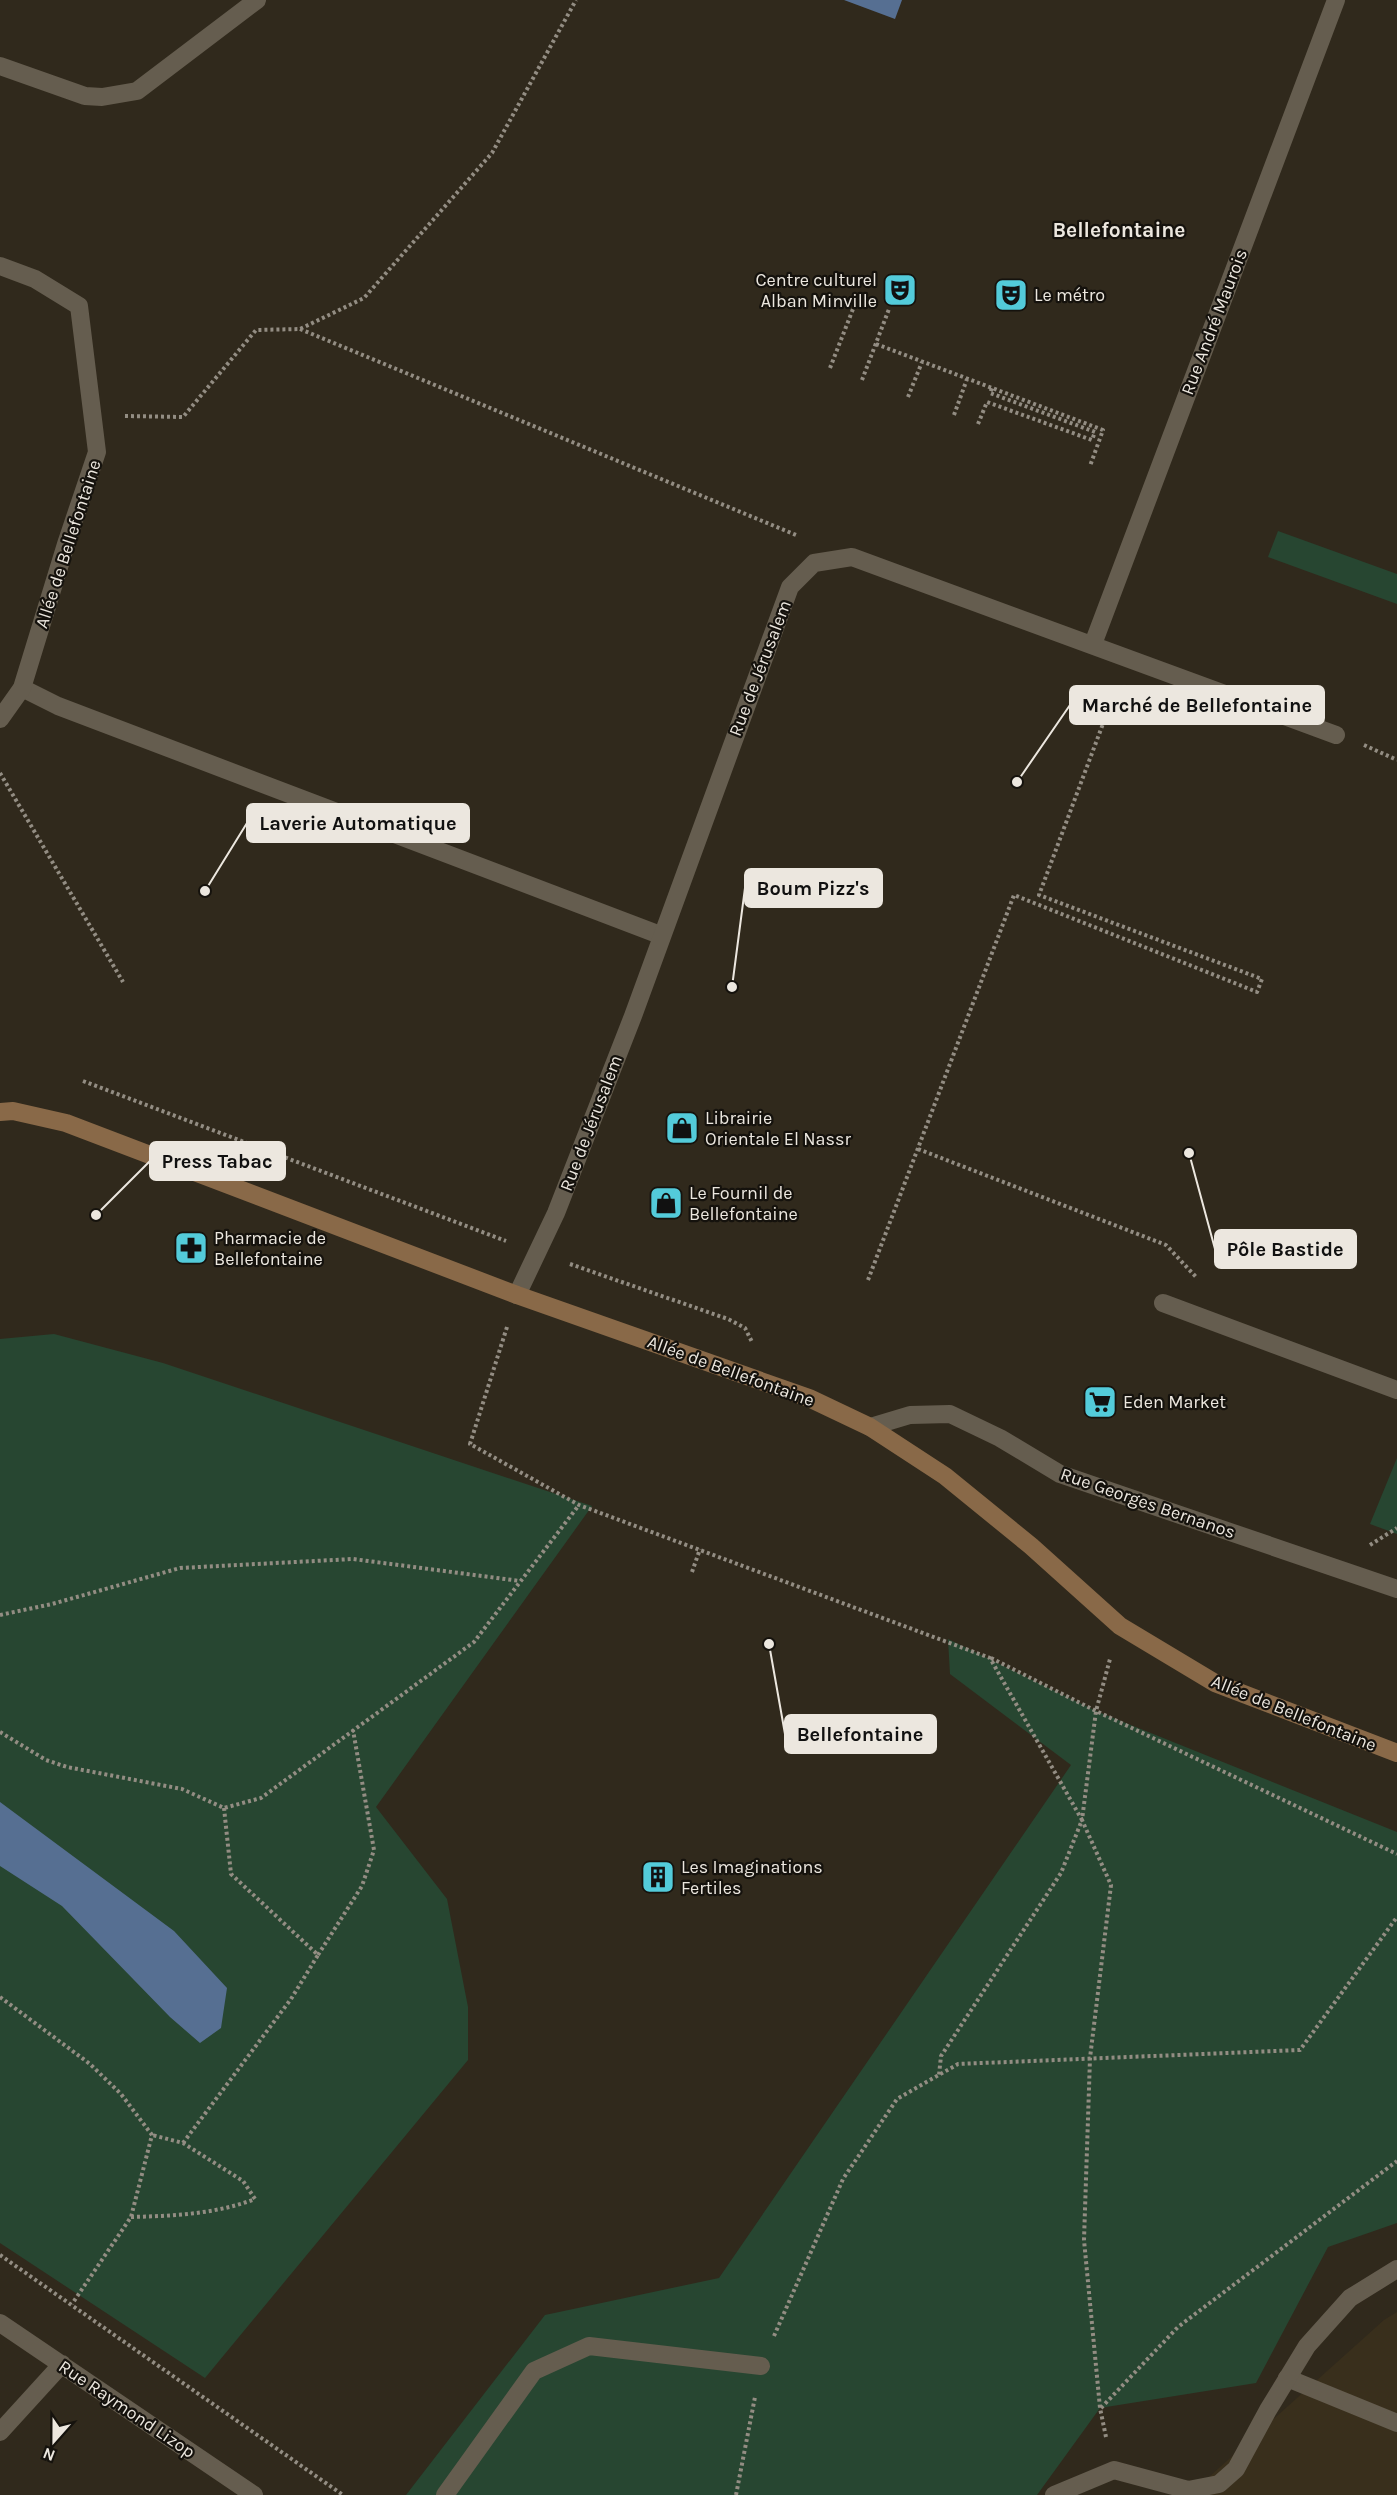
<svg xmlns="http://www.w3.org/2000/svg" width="1397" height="2495" font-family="Karla,sans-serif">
  <rect width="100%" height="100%" fill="#30291c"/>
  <path fill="#392f1c" d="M 1397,2312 L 1397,2495 L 1189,2495 L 1384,2320 Z"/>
  <path fill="#274631" d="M 1278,531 L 1397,574 L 1397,604 L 1268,557 Z
    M 54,1334 L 163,1363 L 592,1506 L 376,1807 L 447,1899 L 468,2007 L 468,2060 L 205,2378 L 0,2243 L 0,1339 Z
    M 1397,1458 L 1397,1534 L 1370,1524 Z
    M 948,1639 L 1096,1711 L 1397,1832 L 1397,2223 L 1328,2247 L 1256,2383 L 1100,2408 L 1037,2495 L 406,2495 L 545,2315 L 719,2278 L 1071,1765 L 950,1674 Z"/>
  <path fill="#566f92" d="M 844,0 L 902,0 L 895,19 Z
    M 0,1802 L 174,1931 L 227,1988 L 221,2028 L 200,2043 L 170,2017 L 62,1906 L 0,1866 Z"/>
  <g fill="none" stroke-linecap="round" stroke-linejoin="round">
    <path stroke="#938d83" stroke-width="4" stroke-dasharray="3 3" stroke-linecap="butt" d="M 300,329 L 796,535
      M 876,344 L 1103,430 L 1090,466
      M 830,368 L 853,309
      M 862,380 L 889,309
      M 908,397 L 922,362
      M 954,415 L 967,379
      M 125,416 L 183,417 L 256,330 L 300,329 L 364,298 L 492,153 L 576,0
      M 978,424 L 987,402 L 1092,440 L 1095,432 L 990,393 L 992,388
      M 1364,745 L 1397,760
      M 0,773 L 123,982
      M 83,1081 L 506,1241
      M 918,1149 L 1166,1245 L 1197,1278
      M 570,1264 L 728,1319 L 745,1328 L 752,1342
      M 868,1280 L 1014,895 L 1257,992 L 1262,979 L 1039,895 L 1116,689
      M 507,1327 L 470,1444 L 579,1505 L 990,1658 L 1082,1820 L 1061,1873 L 941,2056 L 939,2075
      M 1370,1545 L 1397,1528
      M 692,1572 L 700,1549
      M 0,1615 L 52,1604 L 180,1568 L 353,1559 L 520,1581
      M 991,1658 L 1096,1711 L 1397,1854
      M 0,1732 L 46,1760 L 67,1767 L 182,1789 L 224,1808 L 261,1798 L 474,1642 L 579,1505
      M 318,1955 L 362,1886 L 374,1850 L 353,1730
      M 0,1997 L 90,2064 L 121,2094 L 152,2135 L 131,2217 L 72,2304
      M 183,2143 L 291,1999 L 318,1955 L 231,1874 L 224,1808
      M 131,2217 C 173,2216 216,2214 255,2199 L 243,2181 L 183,2143 L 152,2135
      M 0,2255 L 343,2495
      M 774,2336 L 843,2179 L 897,2099 L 958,2064 L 1300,2050 L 1397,1917
      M 1101,2408 L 1178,2327 L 1397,2161
      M 1106,2437 L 1100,2408 L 1084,2240 L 1090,2058 L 1111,1885 L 1082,1820 L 1096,1711 L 1110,1659
      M 736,2495 L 755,2397"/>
    <path stroke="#655d4f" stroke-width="18" d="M 22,688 L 58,706 L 660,935
      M 1163,1303 L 1397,1390
      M 1287,2378 L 1397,2423
      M 445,2495 L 534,2371 L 589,2346 L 761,2366"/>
    <path stroke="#655d4f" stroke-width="18" d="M 0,66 L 85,96 L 102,97 L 137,91 L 257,0
      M 0,266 L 35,279 L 79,306 L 97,452 L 67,541 L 22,688 L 0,719
      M 1093,644 L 1336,0
      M 517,1295 L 556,1213 L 633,1016 L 790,587 L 814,563 L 852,557 L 1336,735
      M 870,1427 L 910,1415 L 950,1414 L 1000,1438 L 1060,1474 L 1397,1589
      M 0,2323 L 254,2495
      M 0,2432 L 62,2364
      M 1054,2495 L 1114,2470 L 1188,2490 L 1219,2484 L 1236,2469 L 1268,2410 L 1307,2346 L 1350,2298 L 1397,2269"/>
    <path stroke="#896948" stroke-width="18" d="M 0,1112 L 13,1111 L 66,1123 L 517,1295 L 809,1398 L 870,1427 L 945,1476 L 1031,1546 L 1120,1626 L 1215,1683 L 1397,1753"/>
  </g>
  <defs>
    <g id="theatre-square" transform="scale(1.725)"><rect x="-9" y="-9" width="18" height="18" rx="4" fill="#53cbda" stroke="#15120d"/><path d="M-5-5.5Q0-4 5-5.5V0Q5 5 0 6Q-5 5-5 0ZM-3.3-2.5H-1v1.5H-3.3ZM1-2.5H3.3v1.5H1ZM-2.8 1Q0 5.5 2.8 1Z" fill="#111"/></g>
    <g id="shop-square" transform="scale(1.725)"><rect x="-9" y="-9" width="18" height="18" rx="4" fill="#53cbda" stroke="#15120d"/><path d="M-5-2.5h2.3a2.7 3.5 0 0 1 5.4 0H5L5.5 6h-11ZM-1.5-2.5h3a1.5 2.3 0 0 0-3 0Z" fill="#111"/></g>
    <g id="pharmacy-square" transform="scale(1.725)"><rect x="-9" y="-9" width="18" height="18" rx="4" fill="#53cbda" stroke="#15120d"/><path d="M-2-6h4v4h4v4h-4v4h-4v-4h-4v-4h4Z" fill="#111"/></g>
    <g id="supermarket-square" transform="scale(1.725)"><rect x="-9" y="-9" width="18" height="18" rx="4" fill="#53cbda" stroke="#15120d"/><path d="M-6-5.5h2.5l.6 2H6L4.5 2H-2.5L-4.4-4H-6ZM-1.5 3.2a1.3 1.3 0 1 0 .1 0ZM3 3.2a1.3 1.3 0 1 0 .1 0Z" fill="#111"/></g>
    <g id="building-square" transform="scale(1.725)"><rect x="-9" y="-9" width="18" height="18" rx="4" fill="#53cbda" stroke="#15120d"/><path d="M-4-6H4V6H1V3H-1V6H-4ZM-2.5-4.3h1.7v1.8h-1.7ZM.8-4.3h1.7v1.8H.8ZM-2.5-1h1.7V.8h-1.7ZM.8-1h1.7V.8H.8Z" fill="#111"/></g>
  </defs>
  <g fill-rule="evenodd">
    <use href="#theatre-square" x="900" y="290"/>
    <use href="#theatre-square" x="1011" y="295"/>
    <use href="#shop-square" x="682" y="1128"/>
    <use href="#shop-square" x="666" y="1203"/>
    <use href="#pharmacy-square" x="191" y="1248"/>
    <use href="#supermarket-square" x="1100" y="1402"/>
    <use href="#building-square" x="658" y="1877"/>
  </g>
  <g text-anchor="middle" stroke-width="4.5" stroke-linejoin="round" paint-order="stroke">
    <g font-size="18" fill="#ece7df" stroke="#15120d" text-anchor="start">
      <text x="877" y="286" text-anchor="end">Centre culturel<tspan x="877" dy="21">Alban Minville</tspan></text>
      <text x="1034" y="301">Le métro</text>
      <text x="705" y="1124">Librairie<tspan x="705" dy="21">Orientale El Nassr</tspan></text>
      <text x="689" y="1199">Le Fournil de<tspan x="689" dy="21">Bellefontaine</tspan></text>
      <text x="214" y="1244">Pharmacie de<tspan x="214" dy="21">Bellefontaine</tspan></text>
      <text x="1123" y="1408">Eden Market</text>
      <text x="681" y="1873">Les Imaginations<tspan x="681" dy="21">Fertiles</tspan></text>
    </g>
    <g font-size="18" fill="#ece7df" stroke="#15120d">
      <text transform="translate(1214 322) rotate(-69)" y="6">Rue André Maurois</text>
      <text transform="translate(68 544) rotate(-72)" y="6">Allée de Bellefontaine</text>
      <text transform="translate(760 668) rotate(-69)" y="6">Rue de Jérusalem</text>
      <text transform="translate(591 1123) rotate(-69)" y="6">Rue de Jérusalem</text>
      <text transform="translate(731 1371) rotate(20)" y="6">Allée de Bellefontaine</text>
      <text transform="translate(1148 1503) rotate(19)" y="6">Rue Georges Bernanos</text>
      <text transform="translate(1294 1713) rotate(22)" y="6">Allée de Bellefontaine</text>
      <text transform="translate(127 2409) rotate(34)" y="6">Rue Raymond Lizop</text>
    </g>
    <g font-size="21" font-weight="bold" fill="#ece7df" stroke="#15120d">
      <text x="1119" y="237">Bellefontaine</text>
    </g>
  </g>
  <path fill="none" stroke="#ece7df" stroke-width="2" d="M1017 782L1070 705M205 891L247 823M732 987L745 888M96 1215L150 1161M1189 1153L1215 1249M769 1644L785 1734"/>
  <g fill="#ece7df" stroke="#15120d" stroke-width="2">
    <circle cx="1017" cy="782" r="6"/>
    <circle cx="205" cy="891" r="6"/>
    <circle cx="732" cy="987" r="6"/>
    <circle cx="96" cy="1215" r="6"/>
    <circle cx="1189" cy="1153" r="6"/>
    <circle cx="769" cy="1644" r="6"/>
  </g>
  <g fill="#ece7df" stroke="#ece7df" stroke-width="2">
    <rect x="1070" y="686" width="254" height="38" rx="6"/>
    <rect x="247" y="804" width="222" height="38" rx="6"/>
    <rect x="745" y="869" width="137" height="38" rx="6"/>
    <rect x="150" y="1142" width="135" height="38" rx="6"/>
    <rect x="1215" y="1230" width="141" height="38" rx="6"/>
    <rect x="785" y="1715" width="151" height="38" rx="6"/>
  </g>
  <g font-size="20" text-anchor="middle" font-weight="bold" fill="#111">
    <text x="1197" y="712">Marché de Bellefontaine</text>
    <text x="358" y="830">Laverie Automatique</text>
    <text x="813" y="895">Boum Pizz's</text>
    <text x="217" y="1168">Press Tabac</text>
    <text x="1285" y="1256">Pôle Bastide</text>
    <text x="860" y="1741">Bellefontaine</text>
  </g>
  <g transform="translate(54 2441) rotate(201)" stroke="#15120d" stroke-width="4.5" paint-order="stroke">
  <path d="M0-4.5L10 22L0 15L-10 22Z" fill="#ece7df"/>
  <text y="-9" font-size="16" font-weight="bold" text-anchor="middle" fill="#ece7df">N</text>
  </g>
</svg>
